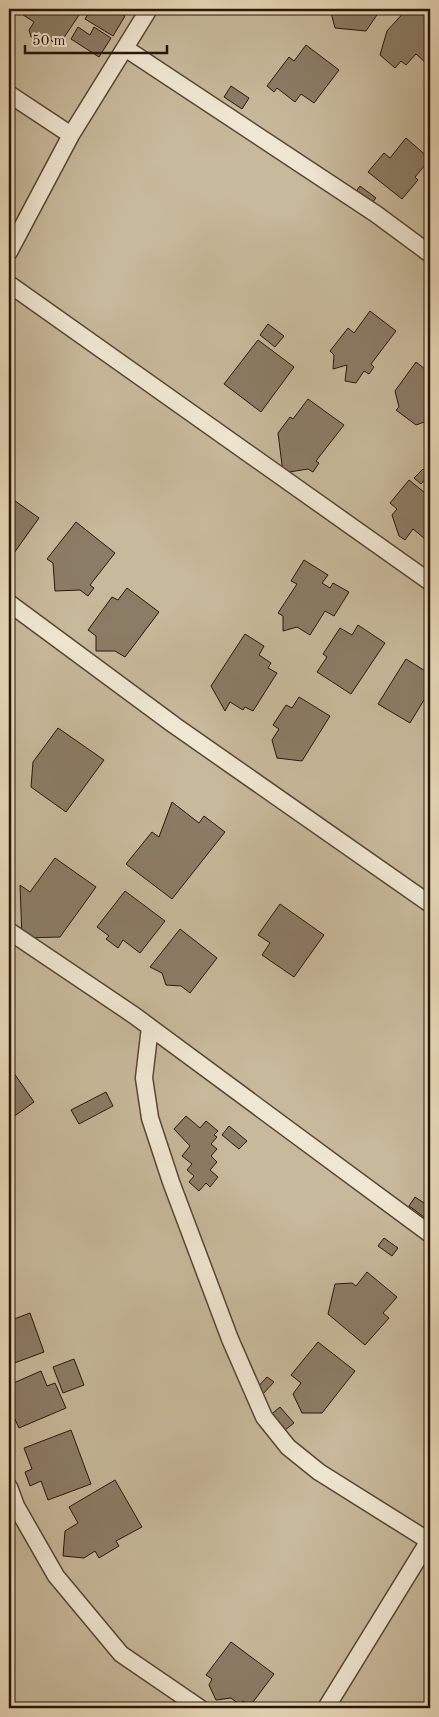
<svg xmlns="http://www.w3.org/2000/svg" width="439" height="1717" font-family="'Old Standard TT',serif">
  <rect width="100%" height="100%" fill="#e8dab9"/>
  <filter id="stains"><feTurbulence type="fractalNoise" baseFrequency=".004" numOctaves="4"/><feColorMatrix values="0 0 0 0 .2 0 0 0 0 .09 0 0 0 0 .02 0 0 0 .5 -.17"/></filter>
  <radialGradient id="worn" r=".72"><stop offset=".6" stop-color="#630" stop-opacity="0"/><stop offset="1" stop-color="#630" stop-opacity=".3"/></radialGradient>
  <path fill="#c7b99b" stroke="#776852" d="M 9,9 L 430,9 L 430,1708 L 9,1708 Z"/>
  <path fill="#8b7c65" stroke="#271609" d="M 14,9 L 83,9 L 59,45 L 45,37 L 31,37 L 29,30 L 34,22 Z
    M 91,9 L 102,9 L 106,11 L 107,9 L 114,9 L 125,16 L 113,36 L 85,19 Z
    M 330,9 L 381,9 L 366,31 L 335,28 Z
    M 407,9 L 430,9 L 430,58 L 426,63 L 416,54 L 406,65 L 401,61 L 395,68 L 380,55 L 387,31 Z
    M 78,27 L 90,35 L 94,27 L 111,38 L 99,57 L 71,39 Z
    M 306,45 L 339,70 L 314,103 L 301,94 L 295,102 L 277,88 L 274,92 L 267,86 L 289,57 L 294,61 Z
    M 231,86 L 249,98 L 242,109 L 224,97 Z
    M 406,138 L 430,159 L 415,177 L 418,180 L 402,199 L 368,172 L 384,153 L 390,158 Z
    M 360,186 L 376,198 L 370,205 L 354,194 Z
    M 370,311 L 396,331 L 371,364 L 374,367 L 369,374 L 364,371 L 356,383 L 345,381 L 347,365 L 333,369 L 334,355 L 330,351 L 348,328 L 354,333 Z
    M 268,324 L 284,336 L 275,347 L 260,335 Z
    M 258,340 L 294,367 L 261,412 L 224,384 Z
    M 416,362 L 425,369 L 430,362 L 430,420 L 416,425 L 396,410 L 399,407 L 395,391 Z
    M 308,399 L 344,425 L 316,461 L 319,463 L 313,472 L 308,469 L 283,473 L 278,433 L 290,417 L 293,419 Z
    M 423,469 L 429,474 L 421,484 L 414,478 Z
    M 409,480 L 430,497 L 430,543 L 413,529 L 405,540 L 399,536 L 392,515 L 397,509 L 390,503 Z
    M 11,498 L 39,518 L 9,560 L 9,502 Z
    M 76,522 L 115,553 L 90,585 L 94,588 L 88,596 L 80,590 L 55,591 L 53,563 L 47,559 Z
    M 304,560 L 328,575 L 322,583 L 330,588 L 333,583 L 349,592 L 334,616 L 325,611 L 310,635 L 297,627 L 283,631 L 283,616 L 278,613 L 297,584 L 291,581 Z
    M 127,588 L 159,612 L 125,657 L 115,651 L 96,651 L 96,636 L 88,630 L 112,597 L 118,600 Z
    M 358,625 L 385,643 L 351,694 L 317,672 L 327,657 L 323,654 L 340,628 L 352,635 Z
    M 245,634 L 264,646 L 259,655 L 271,663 L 268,668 L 277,673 L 253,711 L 245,707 L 243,710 L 230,702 L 225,711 L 211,686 Z
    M 406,659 L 430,674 L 430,703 L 424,700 L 410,723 L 378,704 Z
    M 299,697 L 330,716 L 302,761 L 277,758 L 272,740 L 279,729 L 273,725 L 286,705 L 292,708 Z
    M 58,728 L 104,760 L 66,812 L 31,787 L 33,762 Z
    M 172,802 L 199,823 L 204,816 L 225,832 L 172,899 L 126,864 L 152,832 L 159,837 Z
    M 55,858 L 96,887 L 60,937 L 22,938 L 20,885 L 30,892 Z
    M 125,891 L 165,921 L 140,953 L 123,940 L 118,948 L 106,939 L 109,936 L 97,927 Z
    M 280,904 L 324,935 L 294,977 L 262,955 L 270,943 L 258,935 Z
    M 180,929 L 217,958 L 190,993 L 181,986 L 166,985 L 162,973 L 150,967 Z
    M 9,1066 L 34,1102 L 9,1120 Z
    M 106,1092 L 113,1106 L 79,1124 L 71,1110 Z
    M 186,1116 L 200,1128 L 206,1121 L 218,1131 L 214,1135 L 217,1137 L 211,1144 L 217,1149 L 211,1156 L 217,1162 L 210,1170 L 218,1177 L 210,1187 L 206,1183 L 199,1191 L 189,1182 L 194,1176 L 187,1170 L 192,1164 L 182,1156 L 190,1146 L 174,1129 Z
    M 229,1126 L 247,1141 L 239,1149 L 222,1135 Z
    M 415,1197 L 430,1207 L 424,1217 L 409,1206 Z
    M 384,1238 L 398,1248 L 392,1256 L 378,1246 Z
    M 367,1272 L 397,1297 L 383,1313 L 389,1318 L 365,1345 L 328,1314 L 335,1284 L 352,1283 L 356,1286 Z
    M 30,1313 L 44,1352 L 9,1365 L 9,1321 Z
    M 318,1342 L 355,1371 L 322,1413 L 302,1413 L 293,1394 L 301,1383 L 291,1375 Z
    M 74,1359 L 84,1385 L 63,1393 L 53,1367 Z
    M 41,1371 L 47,1386 L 55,1383 L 66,1408 L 19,1428 L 12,1413 L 9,1415 L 9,1385 Z
    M 267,1377 L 274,1382 L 261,1396 L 254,1391 Z
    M 280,1407 L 294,1423 L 281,1433 L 268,1417 Z
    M 71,1430 L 91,1484 L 48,1500 L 41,1481 L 30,1486 L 25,1472 L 32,1469 L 24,1448 Z
    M 115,1480 L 142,1527 L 116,1541 L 119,1546 L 99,1558 L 95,1551 L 84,1558 L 63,1556 L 65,1531 L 78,1523 L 69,1507 Z
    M 231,1642 L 274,1674 L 250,1706 L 243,1701 L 240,1705 L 231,1698 L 216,1700 L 209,1685 L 212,1679 L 206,1675 Z"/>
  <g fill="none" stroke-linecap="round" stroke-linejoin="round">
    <g stroke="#574735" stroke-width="19">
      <path id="street" d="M 125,48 L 376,214 L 430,254
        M 9,94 L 71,135 L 149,9
        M 9,252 L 71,135
        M 9,284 L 430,582
        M 9,603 L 174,725 L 430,904
        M 9,931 L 135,1016 L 430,1234
        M 150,1027 L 144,1078 L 150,1118 L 171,1182 L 230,1339 L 264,1417 L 288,1447 L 319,1472 L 429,1541
        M 9,1487 L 16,1506 L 56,1576 L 121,1654 L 200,1708
        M 326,1708 L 430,1539"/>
    </g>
    <use href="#street" stroke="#f0e7d2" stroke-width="16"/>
  </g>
  <rect width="439" height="1717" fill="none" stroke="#e8dab9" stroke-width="30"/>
  <rect x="10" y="10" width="419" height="1697" fill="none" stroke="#271609" stroke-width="2.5"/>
  <rect x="15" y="15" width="409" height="1687" fill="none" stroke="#271609"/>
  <path d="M25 45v8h142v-8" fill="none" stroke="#271609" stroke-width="2.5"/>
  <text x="32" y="45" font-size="15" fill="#271609" stroke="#f0e7d2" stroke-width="4" paint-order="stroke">50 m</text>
  <rect width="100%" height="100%" filter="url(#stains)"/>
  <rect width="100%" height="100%" fill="url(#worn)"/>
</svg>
